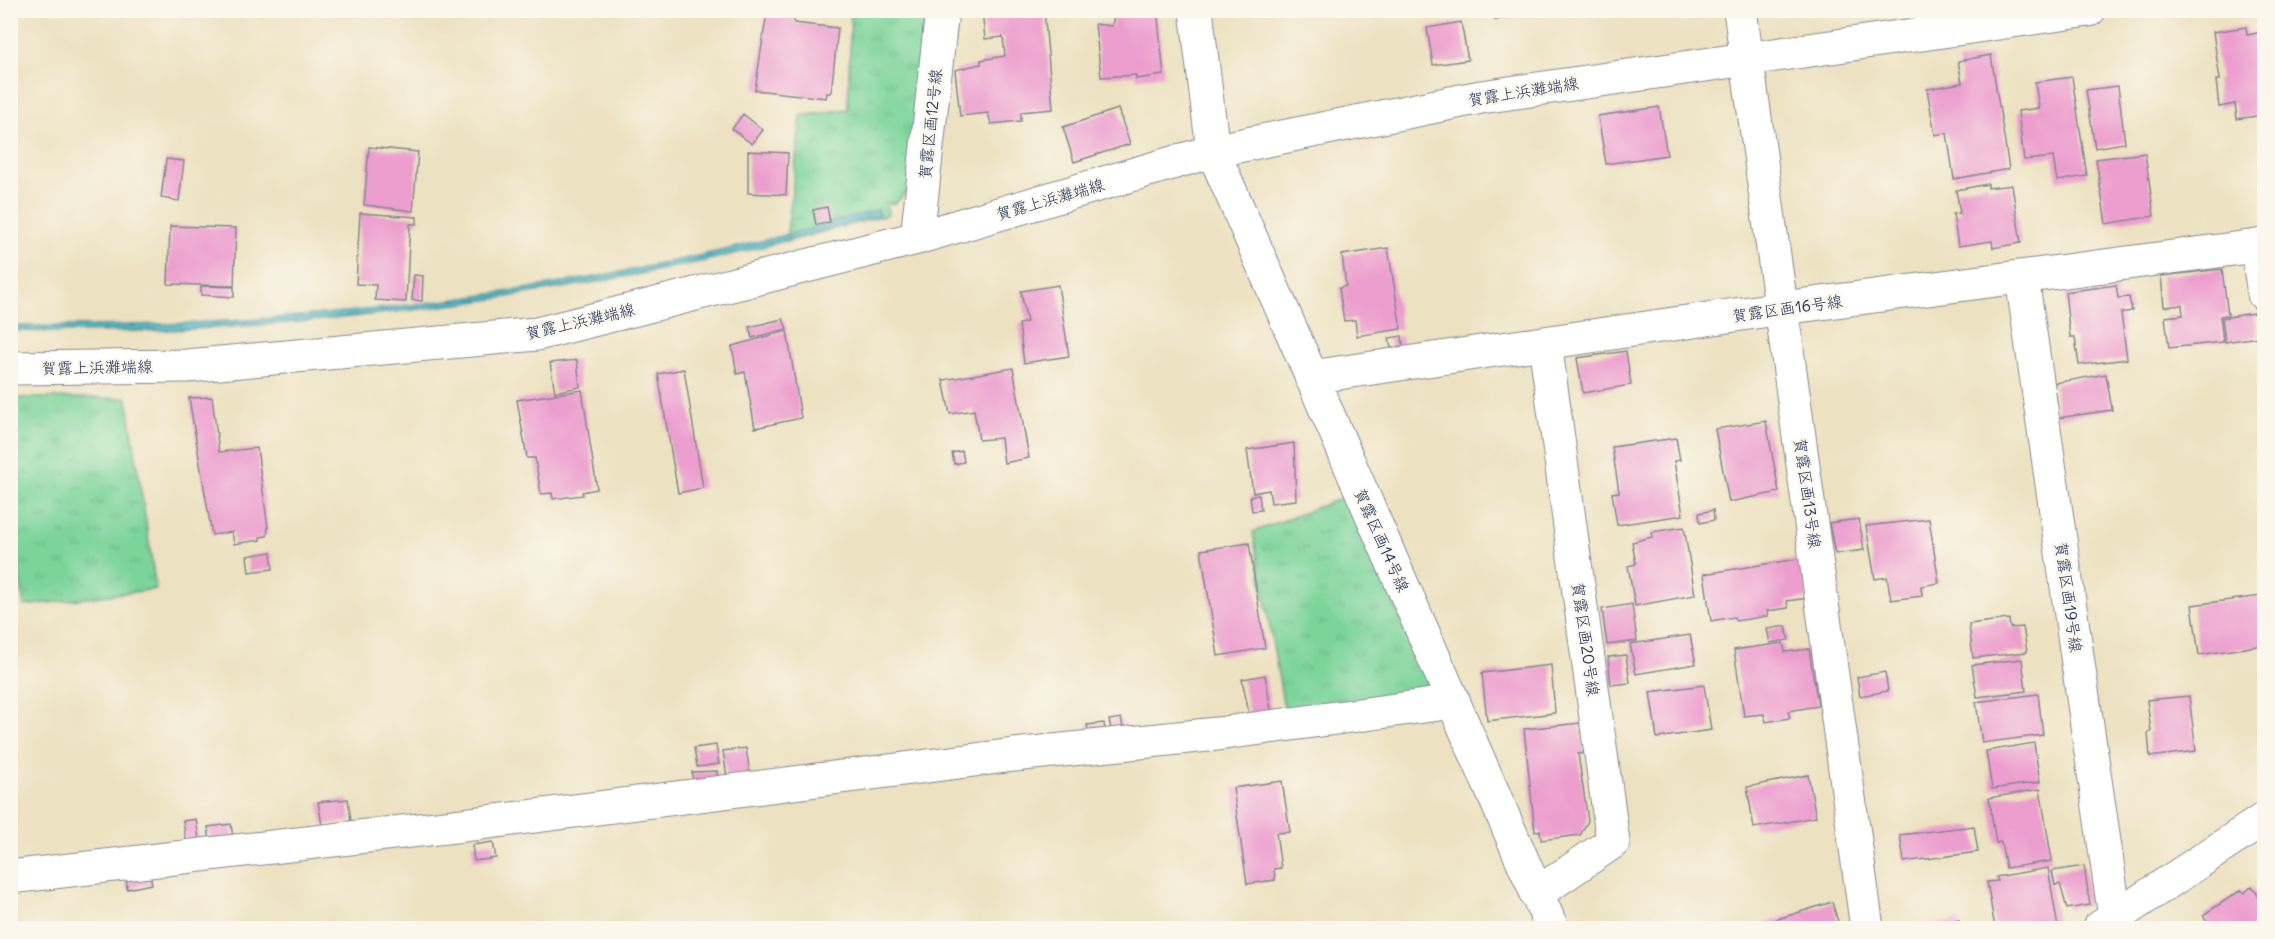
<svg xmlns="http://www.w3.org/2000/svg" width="2275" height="939" font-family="Delius,'Klee One',sans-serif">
  <defs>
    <pattern id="grass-tufts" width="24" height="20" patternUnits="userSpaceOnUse" patternTransform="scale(1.5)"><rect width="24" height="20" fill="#7bd49a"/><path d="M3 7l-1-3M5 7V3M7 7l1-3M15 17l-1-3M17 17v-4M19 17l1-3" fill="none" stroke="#6ab687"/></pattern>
    <pattern id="water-ripples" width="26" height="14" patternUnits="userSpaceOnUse" patternTransform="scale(1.5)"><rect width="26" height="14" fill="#4bbac2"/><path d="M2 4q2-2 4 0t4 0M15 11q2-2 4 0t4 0" fill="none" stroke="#3e98a1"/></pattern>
  </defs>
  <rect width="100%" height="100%" fill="#fbf7ec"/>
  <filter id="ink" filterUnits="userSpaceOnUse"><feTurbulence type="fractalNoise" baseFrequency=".0167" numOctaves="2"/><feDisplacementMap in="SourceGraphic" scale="12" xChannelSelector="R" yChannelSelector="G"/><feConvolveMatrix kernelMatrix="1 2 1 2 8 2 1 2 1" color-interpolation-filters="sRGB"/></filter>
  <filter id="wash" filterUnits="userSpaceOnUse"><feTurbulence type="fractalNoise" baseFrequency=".008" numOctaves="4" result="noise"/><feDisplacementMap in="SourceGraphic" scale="24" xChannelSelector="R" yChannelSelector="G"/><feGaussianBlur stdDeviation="1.35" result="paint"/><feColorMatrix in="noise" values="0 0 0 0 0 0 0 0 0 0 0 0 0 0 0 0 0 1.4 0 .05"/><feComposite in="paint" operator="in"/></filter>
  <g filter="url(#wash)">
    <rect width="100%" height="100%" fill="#ece1c0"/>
    <path fill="url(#grass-tufts)" stroke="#4b827c" stroke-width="1.5" d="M 851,11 L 930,11 L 915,184 L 896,202 L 887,205 L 888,215 L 786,242 L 801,116 L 848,109 Z
      M 10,398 L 127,398 L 156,589 L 24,606 L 11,515 Z
      M 1347,496 L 1431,687 L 1423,697 L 1286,719 L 1253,532 Z"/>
    <path fill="url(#water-ripples)" stroke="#337490" stroke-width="1.5" d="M 878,210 L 879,215 C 818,231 757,250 695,263 C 471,309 240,337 11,331 L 11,326 C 305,330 595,292 878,210 Z"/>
    <g id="blocks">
      <path fill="#ec9ece" d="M 982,10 L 1044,10 L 1053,109 L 1021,112 L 1021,121 L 991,124 L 988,113 L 960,116 L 955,70 L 981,64 L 981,60 L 1005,56 L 1003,37 L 985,39 Z
        M 1109,10 L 1157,10 L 1164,75 L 1136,79 L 1136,75 L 1101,77 L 1095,24 L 1112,26 L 1114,15 L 1109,14 Z
        M 1494,10 L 1527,10 L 1527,13 L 1495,20 Z
        M 767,12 L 795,16 L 794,23 L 838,28 L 831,93 L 827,93 L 826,98 L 755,90 Z
        M 1461,22 L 1468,60 L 1433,65 L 1427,28 Z
        M 2246,27 L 2247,35 L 2262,32 L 2264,115 L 2237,119 L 2235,104 L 2219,107 L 2216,80 L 2220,80 L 2213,32 Z
        M 1991,55 L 2009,169 L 1954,179 L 1947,133 L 1935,135 L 1927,89 L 1962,83 L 1958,61 Z
        M 2072,77 L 2087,176 L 2057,181 L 2053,157 L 2024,160 L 2018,111 L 2039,108 L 2035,82 Z
        M 2118,86 L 2125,143 L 2095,148 L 2086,90 Z
        M 1659,107 L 1667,155 L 1606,164 L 1598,116 Z
        M 1118,109 L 1130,144 L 1074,162 L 1063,127 Z
        M 743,114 L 763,130 L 752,144 L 732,129 Z
        M 369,147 L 418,152 L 413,211 L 364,205 Z
        M 748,151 L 788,153 L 786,195 L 748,193 Z
        M 2145,153 L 2154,216 L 2106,224 L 2096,159 Z
        M 166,159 L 184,161 L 179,201 L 161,198 Z
        M 1988,184 L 1988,188 L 2012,185 L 2021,243 L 1993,248 L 1992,241 L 1958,246 L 1953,214 L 1960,213 L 1956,190 Z
        M 827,207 L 830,222 L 816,225 L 813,210 Z
        M 360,213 L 417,217 L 417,224 L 410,224 L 406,302 L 375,300 L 376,285 L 356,284 Z
        M 170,226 L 236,228 L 234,286 L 168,284 Z
        M 1388,248 L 1401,329 L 1357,336 L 1355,320 L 1344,321 L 1339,288 L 1346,286 L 1342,255 Z
        M 2222,269 L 2228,315 L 2220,316 L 2223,342 L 2169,348 L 2165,317 L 2183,315 L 2182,305 L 2164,307 L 2161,276 Z
        M 414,275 L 423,276 L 422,301 L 412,300 Z
        M 1058,285 L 1069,356 L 1024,363 L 1019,324 L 1027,322 L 1021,291 Z
        M 2116,285 L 2118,298 L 2129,297 L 2132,311 L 2121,313 L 2127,359 L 2079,365 L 2075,337 L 2070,337 L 2065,292 Z
        M 201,286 L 234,287 L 234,297 L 201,295 Z
        M 2254,313 L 2258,337 L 2225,342 L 2222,318 Z
        M 783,319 L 787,329 L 752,338 L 749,327 Z
        M 787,331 L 801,418 L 755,428 L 745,372 L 737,374 L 732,346 Z
        M 1402,336 L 1403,346 L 1391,348 L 1389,338 Z
        M 1626,351 L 1631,385 L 1583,393 L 1577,358 Z
        M 577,360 L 580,387 L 555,392 L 550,363 Z
        M 1013,368 L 1029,458 L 1004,463 L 1001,438 L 979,440 L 974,410 L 950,414 L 943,380 Z
        M 684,369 L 703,488 L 678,493 L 658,374 Z
        M 2106,374 L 2112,410 L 2058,418 L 2054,383 Z
        M 582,390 L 597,489 L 582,492 L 583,495 L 553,499 L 552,493 L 541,494 L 535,458 L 527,458 L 517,400 Z
        M 212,397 L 219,452 L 257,448 L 268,528 L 267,536 L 260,537 L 260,540 L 234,544 L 232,532 L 212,535 L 189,398 Z
        M 1766,421 L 1779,492 L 1729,502 L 1715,429 Z
        M 1676,438 L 1680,460 L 1674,461 L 1683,515 L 1617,525 L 1612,493 L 1619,492 L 1612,447 Z
        M 1294,443 L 1296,500 L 1271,503 L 1269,490 L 1253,493 L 1247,450 Z
        M 962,451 L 964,462 L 954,464 L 952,453 Z
        M 1259,495 L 1261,510 L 1252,511 L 1250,496 Z
        M 1713,510 L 1714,520 L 1700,523 L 1699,513 Z
        M 1859,519 L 1864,550 L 1835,554 L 1829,523 Z
        M 1929,519 L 1939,583 L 1921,586 L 1922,596 L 1891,600 L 1887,577 L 1875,579 L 1866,526 Z
        M 1684,527 L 1695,595 L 1635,606 L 1628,566 L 1636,564 L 1632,542 L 1652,537 L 1651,532 Z
        M 10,540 L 15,561 L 10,562 Z
        M 1249,543 L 1265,648 L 1218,656 L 1201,550 Z
        M 271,552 L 273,569 L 249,572 L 247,556 Z
        M 1803,558 L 1808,598 L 1787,601 L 1788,608 L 1767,611 L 1768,616 L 1736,621 L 1734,617 L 1711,621 L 1704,574 Z
        M 2261,596 L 2264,645 L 2199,655 L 2192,605 Z
        M 1632,604 L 1637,641 L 1607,645 L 1602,609 Z
        M 2009,619 L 2010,628 L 2023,627 L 2027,652 L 1973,658 L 1969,624 Z
        M 1786,626 L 1789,640 L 1770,643 L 1767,629 Z
        M 1690,635 L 1696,664 L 1636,674 L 1630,644 Z
        M 1783,643 L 1785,652 L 1809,649 L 1818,706 L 1788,711 L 1790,718 L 1766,722 L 1764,714 L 1744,716 L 1734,650 Z
        M 1626,655 L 1630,683 L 1611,685 L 1608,657 Z
        M 2022,659 L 2026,691 L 1977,697 L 1972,665 Z
        M 1551,665 L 1555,713 L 1487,721 L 1482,673 Z
        M 1885,672 L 1888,691 L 1860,696 L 1857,677 Z
        M 1265,675 L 1272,715 L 1250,719 L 1242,679 Z
        M 1704,685 L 1711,730 L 1657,738 L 1650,692 Z
        M 2038,694 L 2043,735 L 1982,743 L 1976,702 Z
        M 2189,696 L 2196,751 L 2150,757 L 2148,733 L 2151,732 L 2147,700 Z
        M 1121,718 L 1123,727 L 1111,729 L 1109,720 Z
        M 1104,723 L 1106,738 L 1089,735 L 1087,725 Z
        M 1580,723 L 1585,753 L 1578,754 L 1588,821 L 1580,835 L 1541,840 L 1540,830 L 1535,832 L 1524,729 Z
        M 2034,743 L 2040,782 L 1992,789 L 1986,751 Z
        M 716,745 L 719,764 L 697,767 L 694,748 Z
        M 746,748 L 751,780 L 728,784 L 723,751 Z
        M 717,771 L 718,784 L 693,785 L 692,772 Z
        M 1808,775 L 1816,817 L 1754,828 L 1747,787 Z
        M 1282,781 L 1290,832 L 1276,833 L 1281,868 L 1274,869 L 1275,880 L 1247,884 L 1233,788 Z
        M 2040,789 L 2052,861 L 2006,868 L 2001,842 L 1996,843 L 1989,798 Z
        M 348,799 L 351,821 L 322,825 L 318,802 Z
        M 196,819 L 200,846 L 187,847 L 183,821 Z
        M 231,824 L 233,838 L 210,841 L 208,827 Z
        M 1974,826 L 1978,852 L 1904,862 L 1900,835 Z
        M 493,842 L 496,858 L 474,861 L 472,845 Z
        M 2084,866 L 2090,905 L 2067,909 L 2060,884 L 2055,885 L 2052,871 Z
        M 2048,868 L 2058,928 L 1995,928 L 1987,882 L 1998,881 L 1996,877 Z
        M 150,874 L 152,884 L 127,889 L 126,878 Z
        M 2252,886 L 2264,905 L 2264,928 L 2211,928 L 2203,915 L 2241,890 L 2244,893 Z
        M 1832,902 L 1840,928 L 1749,928 Z
        M 1959,920 L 1961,928 L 1928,928 L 1927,926 Z"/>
    </g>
  </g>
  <g filter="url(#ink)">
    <use href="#blocks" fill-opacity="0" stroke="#84888f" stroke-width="1.5"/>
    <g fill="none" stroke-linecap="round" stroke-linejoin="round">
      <g stroke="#84888f" stroke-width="35">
        <path id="minor" d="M 1196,10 L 1213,151 L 1552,928
          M 1740,10 L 1867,928
          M 917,238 L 942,10
          M 2257,246 L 2264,294
          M 2022,278 L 2115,917
          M 1311,377 L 1783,308 L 2264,245
          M 10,877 L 480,823 L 1014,755 L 1217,734 L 1454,702
          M 1536,894 L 1613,842 L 1545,343
          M 2099,928 L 2264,819"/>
      </g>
      <g stroke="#84888f" stroke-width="35">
        <path id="tertiary" d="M 10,368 L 187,366 L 537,334 L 917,238 L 1213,151 L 1481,97 L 2089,10"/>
      </g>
      <use href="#minor" stroke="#fff" stroke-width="33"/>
      <use href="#tertiary" stroke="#fff" stroke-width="33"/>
    </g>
  </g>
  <g text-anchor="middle" stroke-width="4.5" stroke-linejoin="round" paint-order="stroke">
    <g font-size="16" fill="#1b2f5e" stroke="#fbf7ec">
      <text transform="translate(1523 91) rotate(-9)" y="6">賀露上浜灘端線</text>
      <text transform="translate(930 124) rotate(-84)" y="6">賀露区画12号線</text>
      <text transform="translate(1050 199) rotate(-16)" y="6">賀露上浜灘端線</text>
      <text transform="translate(1787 308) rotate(-8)" y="6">賀露区画16号線</text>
      <text transform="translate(580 321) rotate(-13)" y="6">賀露上浜灘端線</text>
      <text transform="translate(97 367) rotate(-1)" y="6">賀露上浜灘端線</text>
      <text transform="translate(1808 493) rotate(82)" y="6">賀露区画13号線</text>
      <text transform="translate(1382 540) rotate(66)" y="6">賀露区画14号線</text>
      <text transform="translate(2069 597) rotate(82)" y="6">賀露区画19号線</text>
      <text transform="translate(1586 639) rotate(82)" y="6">賀露区画20号線</text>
    </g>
  </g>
  <rect width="2275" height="939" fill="none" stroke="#fbf7ec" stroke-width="36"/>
</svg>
